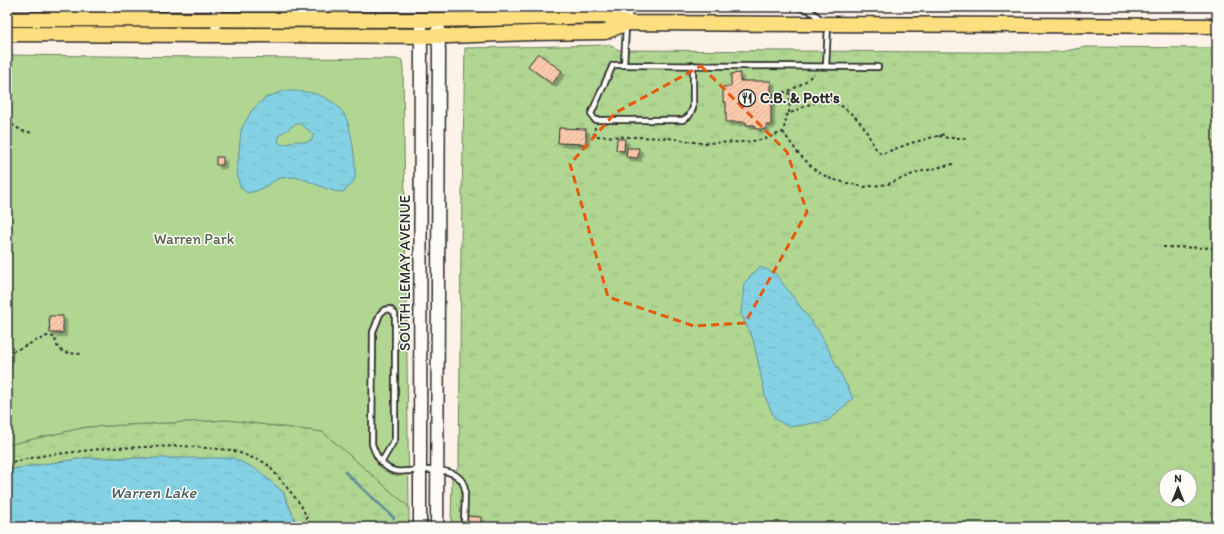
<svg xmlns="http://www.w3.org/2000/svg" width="1224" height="534" font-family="Itim,sans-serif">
  <defs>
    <pattern id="grass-tufts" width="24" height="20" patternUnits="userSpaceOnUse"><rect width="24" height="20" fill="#b0d692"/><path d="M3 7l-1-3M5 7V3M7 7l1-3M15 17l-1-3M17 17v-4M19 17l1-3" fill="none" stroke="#98b87e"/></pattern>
    <pattern id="water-ripples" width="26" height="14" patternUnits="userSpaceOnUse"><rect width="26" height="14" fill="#84d1e3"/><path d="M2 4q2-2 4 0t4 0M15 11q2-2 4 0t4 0" fill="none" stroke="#72b4c3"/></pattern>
    <pattern id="building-hatch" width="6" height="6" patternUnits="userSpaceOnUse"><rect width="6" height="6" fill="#fdcaad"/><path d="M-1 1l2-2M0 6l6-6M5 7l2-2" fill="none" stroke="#d9ae95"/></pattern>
    <filter id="shadow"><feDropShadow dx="3.5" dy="3.5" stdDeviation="0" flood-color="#0004"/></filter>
  </defs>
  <rect width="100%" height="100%" fill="#fdf2e8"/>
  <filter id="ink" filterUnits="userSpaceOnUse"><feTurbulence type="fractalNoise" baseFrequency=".025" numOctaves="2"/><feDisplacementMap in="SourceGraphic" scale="8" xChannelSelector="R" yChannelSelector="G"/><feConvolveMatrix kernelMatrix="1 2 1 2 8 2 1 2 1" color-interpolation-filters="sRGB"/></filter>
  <g filter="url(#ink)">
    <path fill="url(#grass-tufts)" stroke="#6e805e" fill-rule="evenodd" d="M 609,45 L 619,50 L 969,52 L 1060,52 L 1085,47 L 1217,48 L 1217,527 L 451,527 L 452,478 L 459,466 L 461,244 L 465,48 ZM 1166,476 L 1190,476 L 1190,500 L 1166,500 Z
      M 228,420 L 323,432 L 409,507 L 409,527 L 298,527 L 283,492 L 146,458 L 85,458 L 31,466 L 7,470 L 7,445 L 86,427 Z"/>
    <path fill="#b0d692" stroke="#6e805e" d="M 7,55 L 396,59 L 402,60 L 403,67 L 409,507 L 323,432 L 228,420 L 86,427 L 7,445 Z"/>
    <path fill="url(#water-ripples)" stroke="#608f99" fill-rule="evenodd" d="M 283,91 C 300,91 318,91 332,102 C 338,106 343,111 346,118 C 351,126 357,169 355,178 C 353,184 348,188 343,192 L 334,191 L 325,188 L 303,179 L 294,177 L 280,178 L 269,184 L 263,188 L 256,191 L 247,193 L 240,187 L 237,173 L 241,130 L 252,110 L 265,98 ZM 295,124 L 301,124 L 313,134 L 312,140 L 307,142 L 296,141 L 283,145 L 278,142 L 280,134 L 287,130 Z
      M 760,267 L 775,273 L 820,333 L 853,398 L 828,421 L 789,427 L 775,419 L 766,399 L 753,339 L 741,314 L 744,283 Z
      M 85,458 L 233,458 L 258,470 L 283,492 L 298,527 L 7,527 L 7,470 L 31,466 Z"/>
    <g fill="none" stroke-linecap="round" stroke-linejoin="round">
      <path stroke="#608f99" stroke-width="3" d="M 345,472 L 394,518"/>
    </g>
    <path fill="url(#building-hatch)" stroke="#2b2b2b" filter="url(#shadow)" d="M 538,53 L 562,71 L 552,84 L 528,66 Z
      M 740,73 L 740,81 L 771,81 L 771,125 L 766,125 L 766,129 L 755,129 L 755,125 L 746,125 L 746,122 L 726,122 L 726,102 L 723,102 L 723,87 L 731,87 L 731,74 Z
      M 559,128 L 586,129 L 586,144 L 558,143 Z
      M 617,139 L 625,139 L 624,151 L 616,150 Z
      M 627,148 L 639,148 L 638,158 L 626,157 Z
      M 216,157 L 223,157 L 223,165 L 216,165 Z
      M 49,316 L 63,316 L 63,333 L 50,333 Z
      M 467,516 L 481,517 L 481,527 L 466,527 Z"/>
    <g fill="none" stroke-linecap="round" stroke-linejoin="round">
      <g stroke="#2b2b2b" stroke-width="8">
        <path id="service" d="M 798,7 L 809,10 L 823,21
          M 626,26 L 624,65 L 878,67
          M 624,65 L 613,65 L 591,114 L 595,120 L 683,120 L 689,116 L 693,108 L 693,65
          M 826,66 L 828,26
          M 381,463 L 395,439 L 395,314 L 390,309 L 384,310 L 380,314 L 373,332 L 372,444 C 376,456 382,468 395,471 C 399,472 404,471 408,471 C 426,470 462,465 465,490 L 464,527"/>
      </g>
      <g stroke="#2b2b2b" stroke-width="12">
        <path id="minor" d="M 216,7 L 216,34
          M 627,23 L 627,7"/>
      </g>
      <g stroke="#2b2b2b" stroke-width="15">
        <path id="secondary" d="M 420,527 L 420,471 L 421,20
          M 437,527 L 439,52 L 438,20"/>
      </g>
      <g stroke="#2b2b2b" stroke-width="17">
        <path id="primary" d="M 7,19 L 438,20 L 605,16 L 627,23 L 1217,26
          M 7,34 L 449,36 L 532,33 L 605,32 L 627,23"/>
      </g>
      <path stroke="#2b2b2b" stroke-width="2" stroke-dasharray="3 3" stroke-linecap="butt" d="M 789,92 L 790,98 L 789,114
        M 771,94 C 788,94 802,85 814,74
        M 7,121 L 22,131 L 33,133
        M 595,127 L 594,136 L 669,138 L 701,143 L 746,142 L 764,139 L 783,132 L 787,115 L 807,105 L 828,99 C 841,105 854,114 863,126 C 869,134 872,146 880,153 L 884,153 L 911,143 L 945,134
        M 783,132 L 798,153 L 816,171 L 831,179 L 864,187 L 888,184 L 918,172 L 928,170 L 953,164
        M 939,136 L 948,138 L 968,138
        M 1163,247 L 1217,248
        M 7,354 L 47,336 L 55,337 C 56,354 68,353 81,354
        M 7,463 L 46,455 L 110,448 L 183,446 L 232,450 L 266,463 L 280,479 L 301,505 L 311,527"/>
      <use href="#service" stroke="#fdfcf7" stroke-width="4.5"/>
      <use href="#minor" stroke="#fdfcf7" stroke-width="9"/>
      <use href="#secondary" stroke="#fdfcf7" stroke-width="12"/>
      <use href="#primary" stroke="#fedf80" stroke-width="14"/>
    </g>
  </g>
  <path fill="none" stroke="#e8590c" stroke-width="3" stroke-dasharray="8 5" stroke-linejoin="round" d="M 701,66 L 787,152 L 807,212 L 745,323 L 694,326 L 608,297 L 570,164 L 615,113 Z"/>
  <defs>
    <g id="restaurant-ring" transform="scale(0.9)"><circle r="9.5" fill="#fdfcf7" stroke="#2b2b2b" stroke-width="1.5"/><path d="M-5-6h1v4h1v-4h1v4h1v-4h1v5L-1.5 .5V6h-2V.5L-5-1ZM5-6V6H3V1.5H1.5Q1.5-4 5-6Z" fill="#2b2b2b"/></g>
  </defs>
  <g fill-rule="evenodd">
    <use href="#restaurant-ring" x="747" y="98"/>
  </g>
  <g text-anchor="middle" stroke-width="3" stroke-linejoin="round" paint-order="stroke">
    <g font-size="15" font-weight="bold" fill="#2b2b2b" stroke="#fdfcf7" text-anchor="start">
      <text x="760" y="103">C.B. &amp; Pott's</text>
    </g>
    <g font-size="15" fill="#535e4a" stroke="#fdfcf7">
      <text x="194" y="244">Warren Park</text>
    </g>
    <g font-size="15" fill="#2b2b2b" stroke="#fdfcf7">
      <text transform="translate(405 273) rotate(-90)" y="5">SOUTH LEMAY AVENUE</text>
    </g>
    <g font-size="16" font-style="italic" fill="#465d62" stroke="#fdfcf7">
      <text x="153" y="498">Warren Lake</text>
    </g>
  </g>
  <rect width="1224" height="534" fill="none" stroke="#fdfcf7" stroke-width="24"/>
  <rect x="12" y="12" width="1200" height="510" fill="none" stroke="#2b2b2b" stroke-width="1.5" filter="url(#ink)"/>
  <g transform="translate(1178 488)"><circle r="19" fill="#fdfcf7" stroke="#a9a8a5"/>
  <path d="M0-3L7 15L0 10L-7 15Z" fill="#2b2b2b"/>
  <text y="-6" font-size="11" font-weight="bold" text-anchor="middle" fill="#2b2b2b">N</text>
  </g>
</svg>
